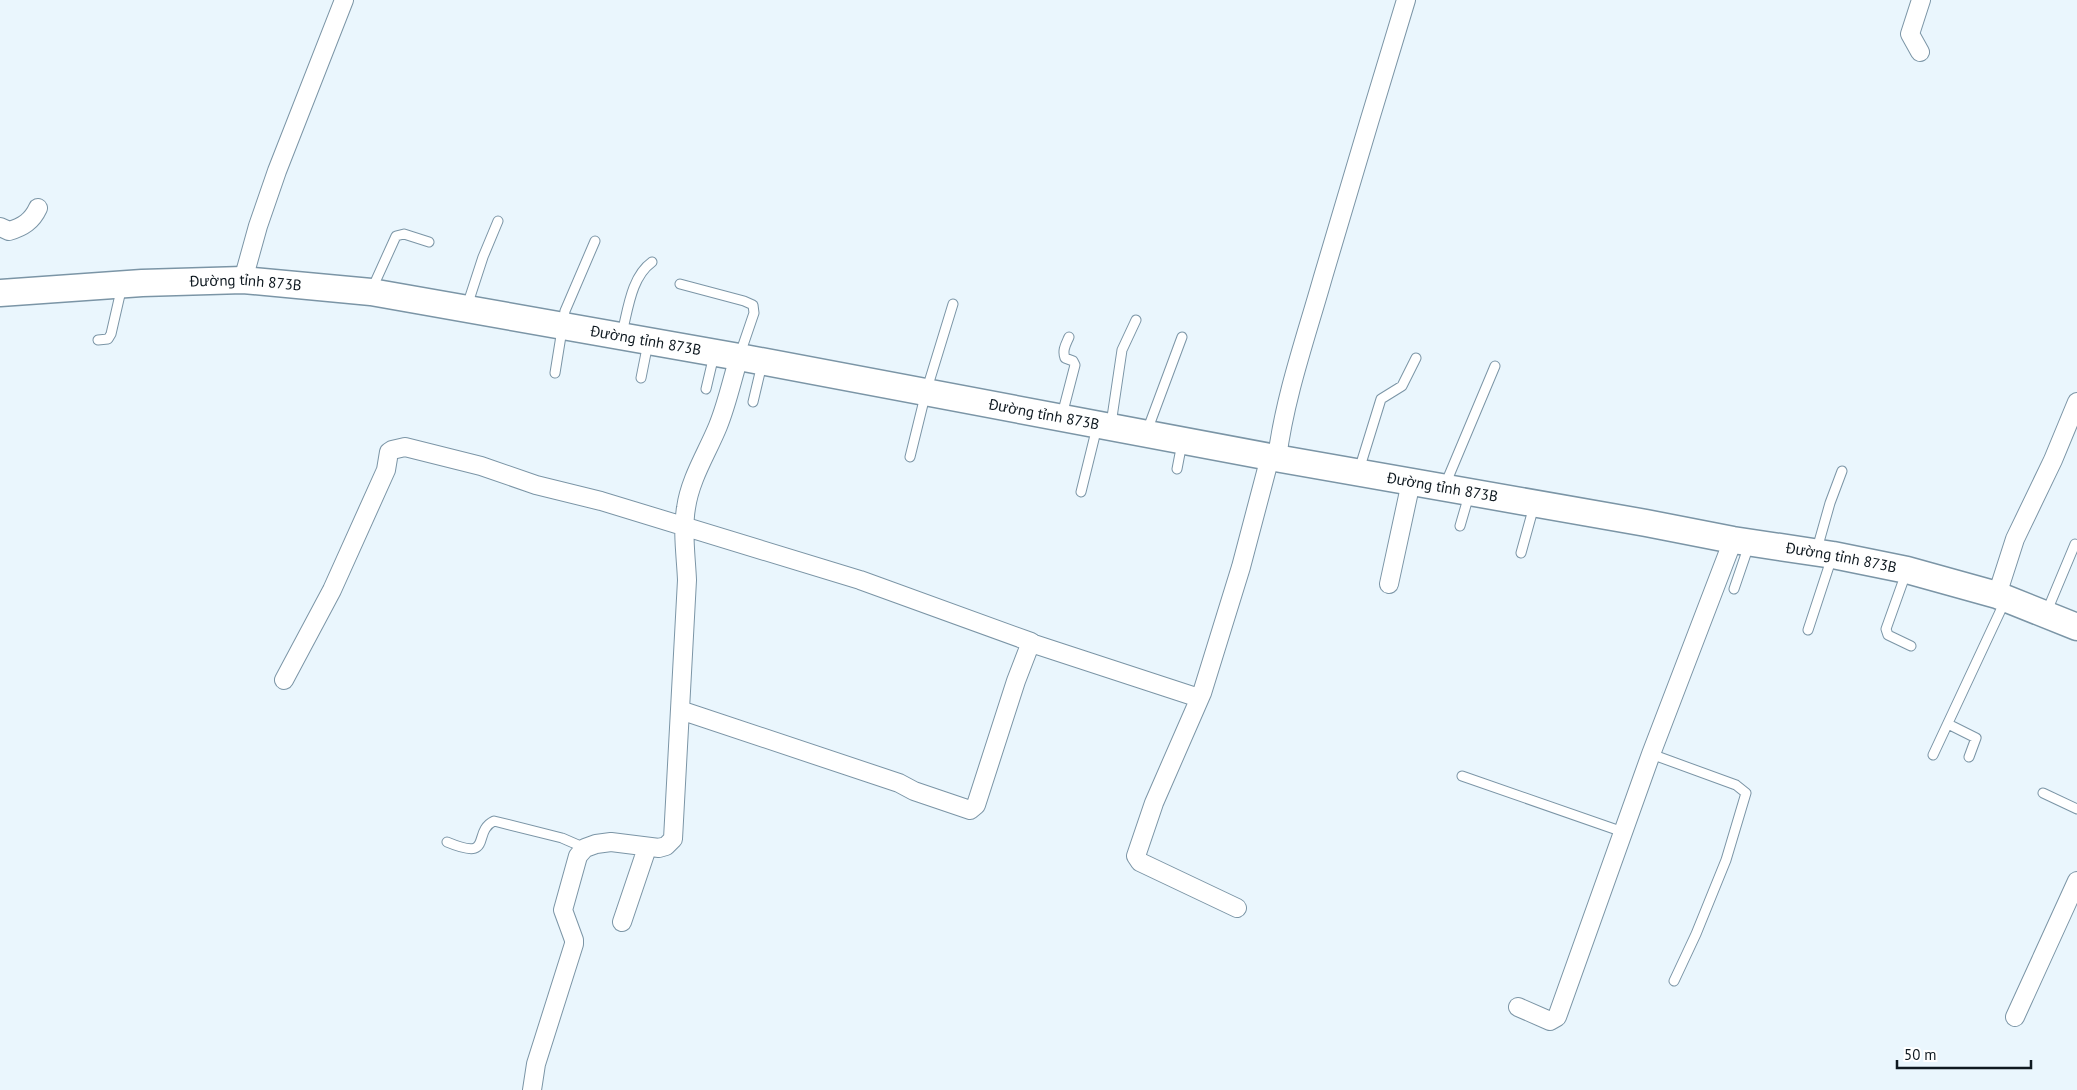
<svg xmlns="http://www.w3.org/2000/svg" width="2077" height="1090" font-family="'PT Sans',sans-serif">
  <rect width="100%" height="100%" fill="#eaf6fd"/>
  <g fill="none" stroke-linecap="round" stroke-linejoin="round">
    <g stroke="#7b95a6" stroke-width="11">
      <path id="service" d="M 680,284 L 744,301 L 753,305 L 754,313 L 740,354
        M 372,289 L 396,236 L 404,234 L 429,242
        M 467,306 L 483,257 L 498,221
        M 622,333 C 628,310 631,277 652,262
        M 98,340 L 108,339 L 111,334 L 122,286
        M 555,373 L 565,311 L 595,241
        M 641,378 L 648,343
        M 706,389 L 714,355
        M 753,402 L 762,364
        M 1062,415 L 1075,365 L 1073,361 L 1065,358 C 1062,350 1066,344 1069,337
        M 1111,424 L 1122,350 L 1136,320
        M 1147,431 L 1182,337
        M 910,457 L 926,392 L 953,304
        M 1177,469 L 1182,443
        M 1359,470 L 1381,399 L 1402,386 L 1416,358
        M 1445,485 L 1495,366
        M 1081,492 L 1097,427
        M 1460,526 L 1469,495
        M 1817,549 L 1830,503 L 1842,471
        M 1521,553 L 1534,506
        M 1906,573 L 1886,629 L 1888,635 L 1911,646
        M 1734,589 L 1749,545
        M 2047,611 L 2075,544
        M 1808,630 L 1832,557
        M 1948,724 L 1976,738 L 1969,757
        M 1651,754 L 1736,785 L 1746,793 L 1726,860 L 1696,934 L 1674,981
        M 1933,755 L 2005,601
        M 1462,776 L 1623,832
        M 2043,793 L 2077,809
        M 447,842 C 495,862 471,832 494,821 L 562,838 L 585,848"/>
    </g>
    <g stroke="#7b95a6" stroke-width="20">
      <path id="minor" d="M 1920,52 L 1910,34 L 1921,0
        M 0,227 L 9,231 C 23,227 32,221 38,208
        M 243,280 L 258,226 L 277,171 L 344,0
        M 1277,458 C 1285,396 1306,337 1323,277 C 1350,185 1378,92 1406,0
        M 1389,584 L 1411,482
        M 1997,595 L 2015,539 L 2053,460 L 2077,402
        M 1031,643 L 1199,698
        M 284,680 L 332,590 L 386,470 L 389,452 L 392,450 L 405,447 L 481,466 L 536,485 L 601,501 L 860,580 L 1031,642 L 1016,681 L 976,805 L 970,810 L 914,791 L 899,783 L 680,710
        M 1237,908 L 1140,862 L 1136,856 L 1154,803 L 1202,693 L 1241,567 L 1270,457
        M 622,922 L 647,848
        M 1518,1007 L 1550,1021 L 1557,1017 L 1651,754 L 1733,540
        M 2015,1017 L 2077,881
        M 532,1090 L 536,1064 L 574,944 L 574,940 L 563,910 L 578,856 L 585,848 L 596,844 L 611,842 L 659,848 L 666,846 L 673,839 L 687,580 C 686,557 682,530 686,508 C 690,479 707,453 718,426 C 727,404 732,380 739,357"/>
    </g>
    <g stroke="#7b95a6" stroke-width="29">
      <g id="secondary">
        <path id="s1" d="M 0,293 L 142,283 L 243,280 L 371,292 L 739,357 L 1270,457 L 1646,523 L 1733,540 L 1833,555 L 1907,570 L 1997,595 L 2077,627"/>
      </g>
    </g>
    <use href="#service" stroke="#fff" stroke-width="9"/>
    <use href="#minor" stroke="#fff" stroke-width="18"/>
    <use href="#secondary" stroke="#fff" stroke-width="26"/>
  </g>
  <g text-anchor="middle" stroke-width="4" stroke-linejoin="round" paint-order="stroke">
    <g font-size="15" fill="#0f1920" stroke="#fff">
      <text dy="5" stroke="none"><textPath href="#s1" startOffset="246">Đường tỉnh 873B</textPath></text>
      <text dy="5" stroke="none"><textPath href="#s1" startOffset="651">Đường tỉnh 873B</textPath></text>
      <text dy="5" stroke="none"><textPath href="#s1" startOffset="1056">Đường tỉnh 873B</textPath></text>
      <text dy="5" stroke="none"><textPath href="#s1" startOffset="1461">Đường tỉnh 873B</textPath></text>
      <text dy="5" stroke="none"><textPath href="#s1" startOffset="1866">Đường tỉnh 873B</textPath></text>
    </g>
  </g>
  <path d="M1897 1060v8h134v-8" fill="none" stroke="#0f1920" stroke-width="2.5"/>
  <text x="1904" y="1060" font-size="15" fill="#0f1920" stroke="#ffffff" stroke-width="4" paint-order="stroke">50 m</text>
</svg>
